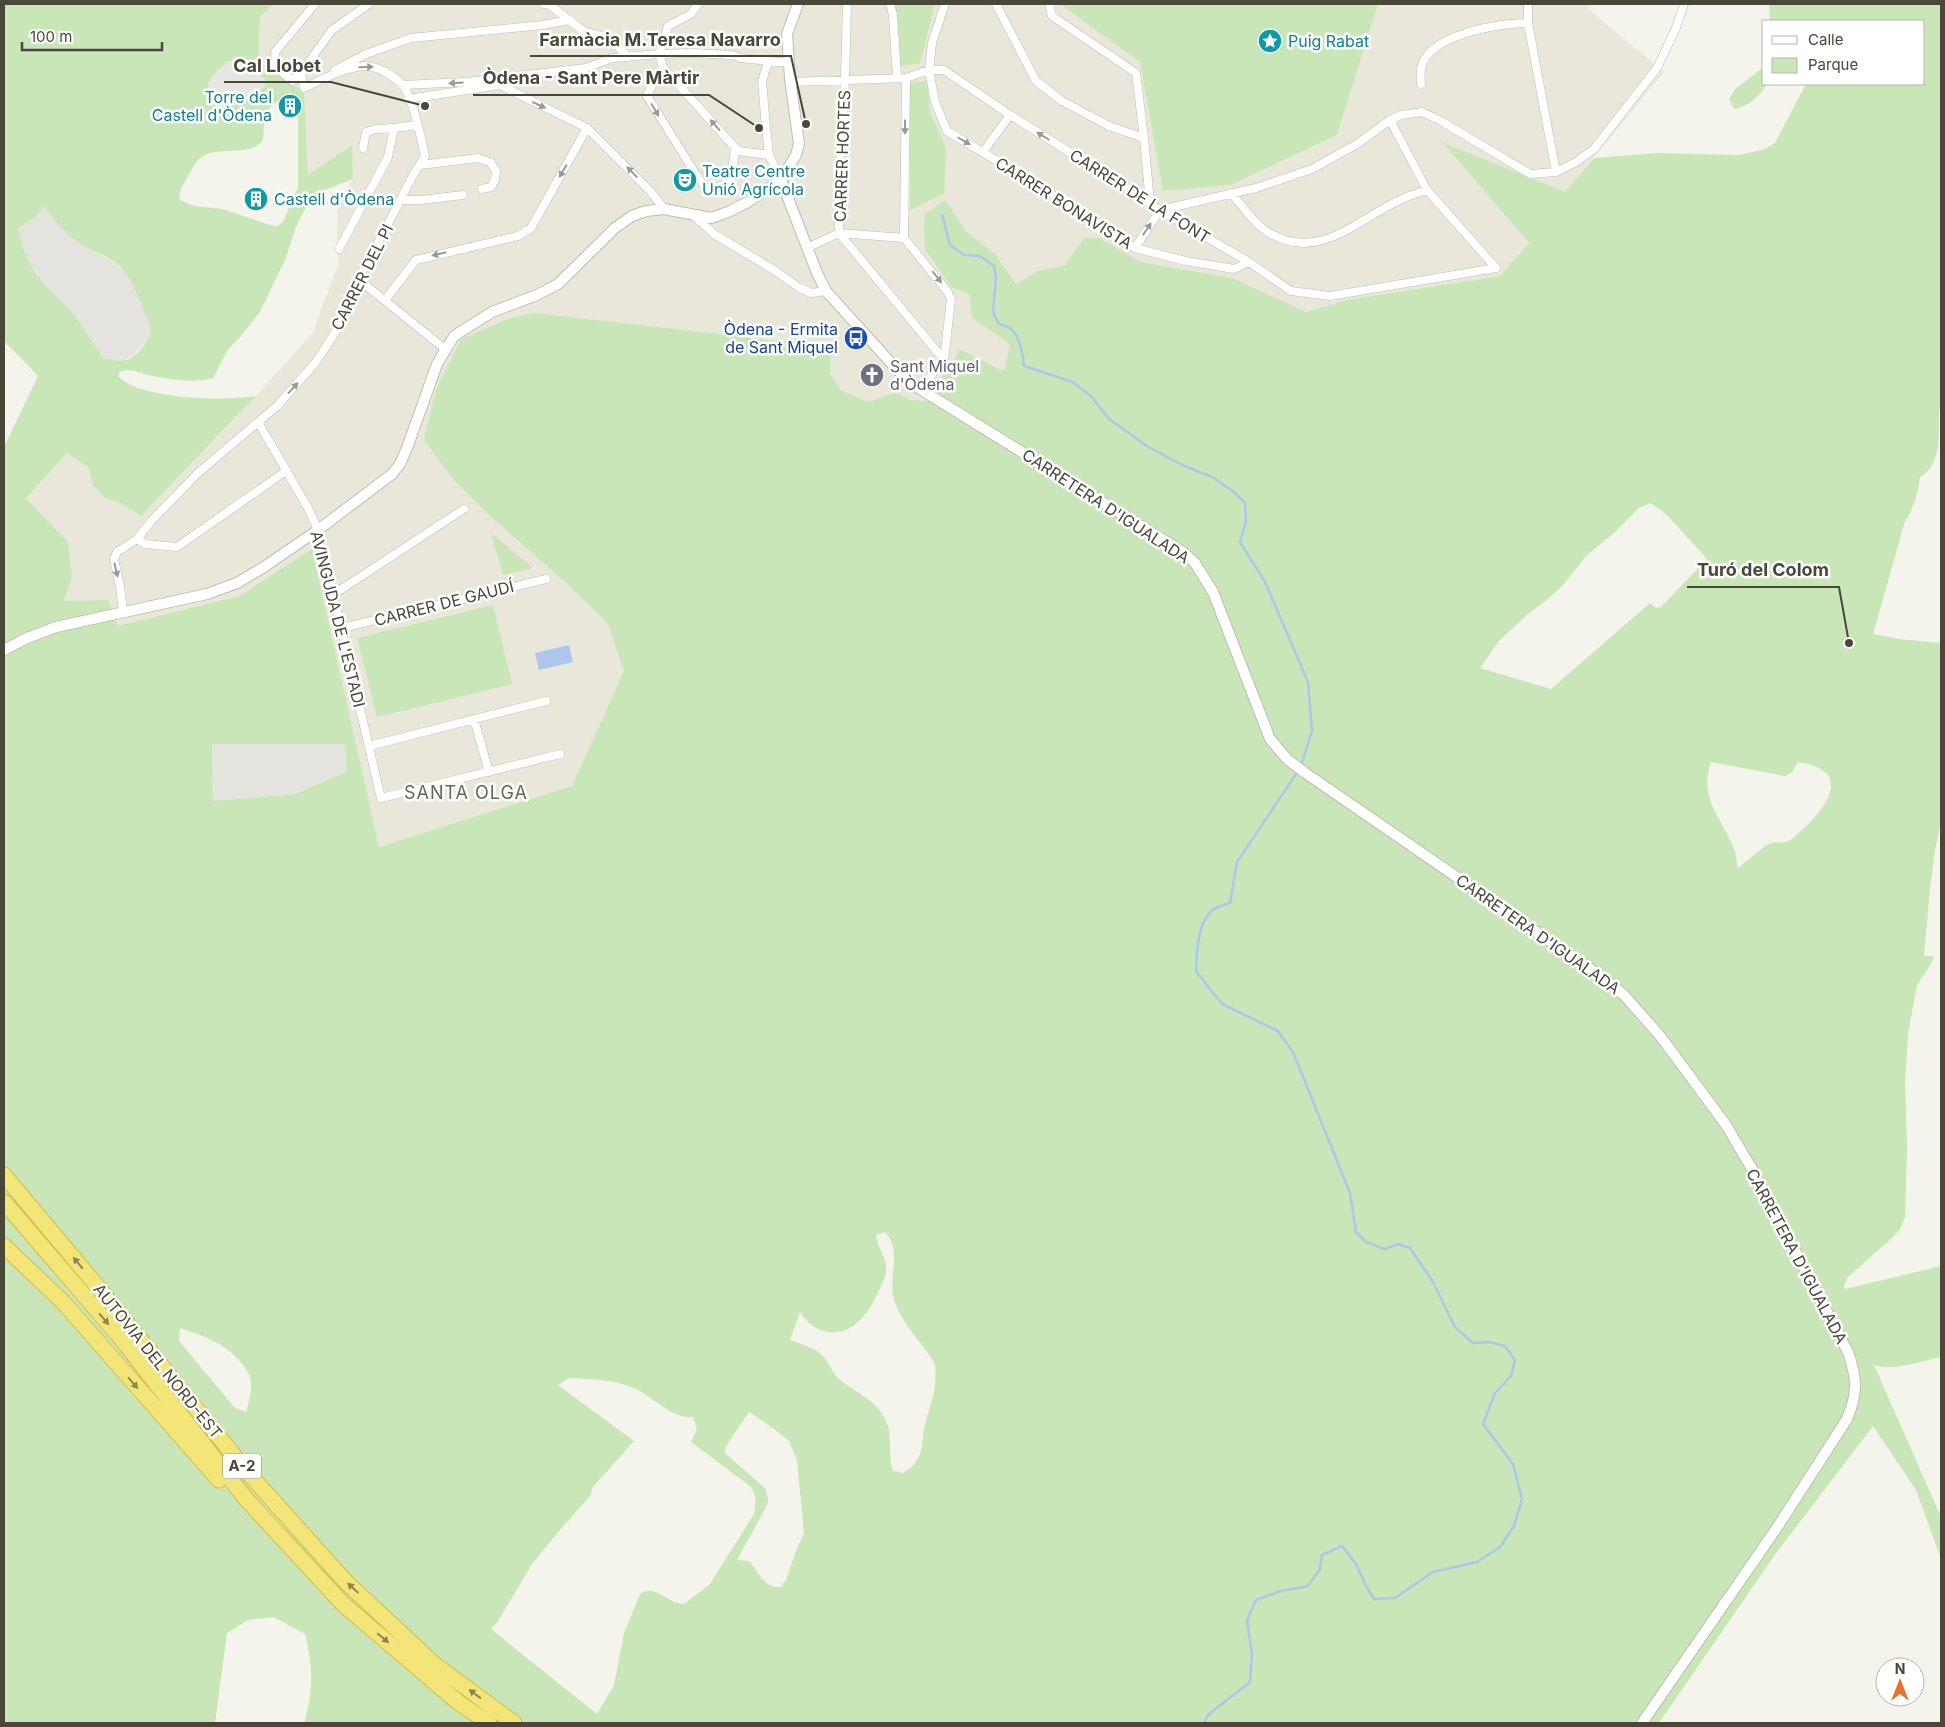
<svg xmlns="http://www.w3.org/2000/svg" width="1945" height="1727" font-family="Inter,sans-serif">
  <rect width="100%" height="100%" fill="#f5f4ec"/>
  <path fill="#e8e7da" d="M 273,4 L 1060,4 L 1140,61 L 1164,191 L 1337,135 L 1378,4 L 1590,4 L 1588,9 L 1664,72 L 1565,192 L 1443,143 L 1529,243 L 1500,276 L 1347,300 L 1306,312 L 1232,278 L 1141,262 L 1099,238 L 1084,238 L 1065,265 L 1039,271 L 1016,284 L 995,254 L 966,231 L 945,200 L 951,287 L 969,294 L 972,318 L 1010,344 L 1004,371 L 961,350 L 956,353 L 953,363 L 940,378 L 937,387 L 927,401 L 910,400 L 897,392 L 868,402 L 841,390 L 830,373 L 831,347 L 424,440 L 453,479 L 489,515 L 566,583 L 608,624 L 624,671 L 572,786 L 379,847 L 312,550 L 239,596 L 118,627 L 63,601 L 72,577 L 68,542 L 26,498 L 67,453 L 89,468 L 93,486 L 104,497 L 122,504 L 141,516 L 236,418 L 312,334 L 339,262 L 337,246 L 337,210 L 353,179 L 352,146 L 308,176 L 304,92 L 258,61 L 260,17 Z"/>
  <path fill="#e5e3dd" d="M 44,206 L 67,233 L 119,266 L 130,277 L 139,295 L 141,304 L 150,323 L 151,328 L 149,337 L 133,356 L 119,362 L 103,358 L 74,314 L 53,293 L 31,266 L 24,251 L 18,228 L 36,217 Z
    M 212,744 L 346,744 L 347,771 L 295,794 L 213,801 Z"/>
  <path fill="#c8e6b8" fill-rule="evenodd" d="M 4,4 L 273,4 L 260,17 L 258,61 L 304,92 L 308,175 L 352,145 L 353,179 L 317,193 L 307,205 L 296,227 L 285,260 L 260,312 L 241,336 L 227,351 L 213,378 C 195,383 171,380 153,376 C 141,374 131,367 119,372 L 119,377 C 143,400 225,401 256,396 L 141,516 L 122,504 L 104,497 L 93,486 L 89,468 L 67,453 L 26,498 L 68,542 L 72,577 L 64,601 L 108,600 L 118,626 L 239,596 L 312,549 L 379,847 L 572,786 L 624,671 L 608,624 L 566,583 L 489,515 L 453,479 L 424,440 L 436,390 L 461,339 L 508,319 L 534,313 L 831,347 L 830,373 L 841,390 L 868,402 L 897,392 L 910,400 L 927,401 L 937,387 L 940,378 L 953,363 L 958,350 L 961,350 L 1004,371 L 1010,344 L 972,318 L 969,294 L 951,287 L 925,249 L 924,215 L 945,200 L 966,231 L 995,254 L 1016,284 L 1038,271 L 1065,265 L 1084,238 L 1099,238 L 1141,262 L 1232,278 L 1306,312 L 1347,300 L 1500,276 L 1529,243 L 1442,142 L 1565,192 L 1594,158 L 1657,153 L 1740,155 L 1765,149 L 1775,143 L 1806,84 L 1924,84 L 1924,21 L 1770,21 L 1769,4 L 1941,4 L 1941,408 L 1939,409 C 1939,432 1942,465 1920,477 C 1918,493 1914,508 1905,521 L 1873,634 L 1899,639 L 1941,643 L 1941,821 L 1935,850 L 1930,889 L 1924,956 L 1934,956 L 1931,964 L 1917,985 L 1908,1034 L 1905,1081 L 1907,1150 L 1905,1217 L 1900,1229 L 1892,1238 L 1848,1277 L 1844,1286 L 1845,1289 L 1941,1266 L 1941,1357 C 1921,1361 1893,1372 1874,1365 L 1941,1517 L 1941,1559 L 1916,1490 L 1873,1426 L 1774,1556 L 1659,1723 L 304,1723 C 314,1688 313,1668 305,1634 L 274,1617 L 248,1620 L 227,1633 L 215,1723 L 4,1723 L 4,447 L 38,376 L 4,341 ZM 229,61 L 248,63 L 265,80 L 264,87 L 232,106 L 211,101 C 202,83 216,72 229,61 ZM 288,98 L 296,100 L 298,104 L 298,187 L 283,222 L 277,226 L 270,225 L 222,209 L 194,206 L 180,200 C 178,192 183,185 187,178 C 191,172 194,163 200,158 C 217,144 249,159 263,140 C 264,122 265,101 288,98 ZM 44,206 C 54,218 63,231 75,240 C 82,246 91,249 99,253 C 126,267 130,276 141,304 C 149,327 159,329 138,352 C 128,364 117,361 103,358 L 74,314 L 53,293 L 34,271 L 24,251 L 18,228 L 36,217 ZM 1651,503 L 1667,515 L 1707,559 L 1661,607 L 1656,608 L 1650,603 L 1551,689 L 1480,668 L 1499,641 L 1528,614 L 1548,599 L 1564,584 L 1586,556 L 1614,533 L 1639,508 ZM 212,744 L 345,744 L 347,771 L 295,794 L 213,801 ZM 1711,762 L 1785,776 L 1792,772 L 1798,762 C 1860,771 1821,815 1793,838 C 1786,845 1780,841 1772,843 C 1763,845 1747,862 1738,868 C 1736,862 1737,855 1734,849 C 1722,817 1698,799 1711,762 ZM 885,1232 C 902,1250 889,1273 893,1295 C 897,1318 923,1344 935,1364 C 938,1392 929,1405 924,1430 C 922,1440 923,1451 917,1460 C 913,1466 908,1470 903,1473 L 893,1471 C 888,1457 892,1441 888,1426 C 880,1401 857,1394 839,1379 C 832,1373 830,1364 824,1357 C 817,1348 800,1344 790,1340 L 800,1312 C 817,1339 847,1339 866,1313 C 871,1307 874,1300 878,1293 C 881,1286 885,1279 886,1272 C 888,1258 877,1248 876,1235 ZM 180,1328 C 203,1336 226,1343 242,1364 C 245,1368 249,1373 250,1377 C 253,1388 249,1402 246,1412 L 235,1408 L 179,1341 ZM 569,1378 C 591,1379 611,1379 631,1387 C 651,1394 672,1420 693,1417 L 697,1429 L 691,1442 L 750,1486 C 757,1496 756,1502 754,1514 L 710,1584 L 684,1604 C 668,1604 655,1583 640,1594 L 624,1633 L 614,1685 L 597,1714 L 491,1629 L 498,1621 L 532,1564 L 560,1530 L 591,1495 L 592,1488 L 634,1441 L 558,1385 ZM 749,1412 L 773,1428 L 789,1441 L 797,1460 L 804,1533 L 796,1551 L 786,1580 L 781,1587 C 763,1588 760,1573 749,1561 L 737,1560 L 759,1520 L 768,1503 L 768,1498 L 765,1488 L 725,1453 L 726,1446 Z
    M 895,4 L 935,4 L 920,63 L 898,67 Z
    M 1060,4 L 1378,4 L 1337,135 L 1230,185 L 1163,191 L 1140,62 Z
    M 1764,67 L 1764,84 L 1767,84 C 1759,97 1749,106 1734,109 L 1729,99 L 1735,89 Z
    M 927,81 L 930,112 L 946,148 L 944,193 L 910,210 L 910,83 Z
    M 491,533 L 533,568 L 503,575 Z
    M 493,605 L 512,684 L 377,717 L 357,638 Z"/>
  <path fill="#e7e6e3" d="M 235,57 L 246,61 L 260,74 L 265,80 L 265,85 L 258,91 L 239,100 L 230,107 L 220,109 L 212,103 L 209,96 L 208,83 L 219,70 Z"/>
  <path fill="#aec5ec" d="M 569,645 L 573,662 L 539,670 L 535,653 Z"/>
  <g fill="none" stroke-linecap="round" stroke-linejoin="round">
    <path stroke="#aec5ec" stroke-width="2.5" d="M 942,215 L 950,245 L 964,255 L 980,256 L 994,266 L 996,278 L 993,312 L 999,324 C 1003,325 1008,326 1010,328 C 1020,336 1023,355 1024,366 L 1073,382 L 1092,397 L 1109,419 L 1147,446 L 1182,465 L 1212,477 L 1234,492 L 1245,503 L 1246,521 L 1240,542 L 1265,582 L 1308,682 L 1312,731 L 1301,766
      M 1204,1723 L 1208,1715 L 1250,1682 L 1252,1654 L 1247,1620 L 1256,1600 L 1281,1591 L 1308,1586 L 1320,1569 L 1322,1555 L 1342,1546 L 1356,1564 L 1366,1586 L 1374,1599 L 1395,1598 L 1433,1572 L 1477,1562 L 1500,1547 L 1514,1526 L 1522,1499 L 1513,1464 L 1483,1424 L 1495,1393 L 1511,1376 L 1515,1360 L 1505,1346 L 1489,1342 L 1473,1343 L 1455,1327 L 1433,1282 L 1410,1248 L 1398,1244 L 1385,1249 L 1366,1242 L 1356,1232 L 1350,1193 L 1293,1052 L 1278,1031 L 1222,1004 L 1196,971 C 1197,951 1197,925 1212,910 C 1216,907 1225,905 1230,903 L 1237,862 L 1298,771"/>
    <g stroke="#c0beaf" stroke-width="9">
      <path id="minor" d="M 544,4 L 550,5 L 583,31 L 610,38 L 628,57
        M 847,4 L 845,80 L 839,178 L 839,233 L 944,360
        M 890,4 L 893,15 L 897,77
        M 945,4 L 932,43 L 929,70 L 935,102 L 947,131 L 1039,186 L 1135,248 L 1186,261 L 1234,269 L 1249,262
        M 996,4 L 1036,81 L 1062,101 L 1109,126 L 1144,138 L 1150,203
        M 1049,4 L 1052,16 L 1136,73 L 1144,138
        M 1528,4 L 1528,23 L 1556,172
        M 659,54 L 663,67 L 667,72 L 738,151 L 769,155
        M 659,54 L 668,26 L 691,14 L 698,4
        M 769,60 L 762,81 L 766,127 L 769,155 L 781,180
        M 665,69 L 653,83 L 647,96 L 695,173 L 705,187 L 710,191 L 731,181 L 735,148
        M 335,70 L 366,54 L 411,38 L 543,25 L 570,20
        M 301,73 L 292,81 L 276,67 L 275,52 L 315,4
        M 906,78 L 904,238 L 947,291 L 951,299 L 944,360 L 920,389
        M 791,82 L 906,78 L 929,70 L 944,70 L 1010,115 L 1127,188 L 1160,210 L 1249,262 L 1291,291 L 1330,296 L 1496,268
        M 1421,84 C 1421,79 1420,73 1421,69 C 1427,34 1500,23 1528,23
        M 403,85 L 467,82 L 586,68 L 612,58 L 659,54 L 693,53 L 732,55 L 741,58 L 789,63
        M 408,99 L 500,85 L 587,128 L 651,192 L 664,209
        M 1390,120 L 1427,190 L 1496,268
        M 363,148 L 366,132 L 376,129 L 394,128
        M 983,152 L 1010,115
        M 420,165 L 478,158 L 490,162 L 496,171 L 495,180 L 491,187 L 482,189
        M 1231,193 C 1243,207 1255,225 1271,234 C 1321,262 1360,217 1402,199 C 1410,195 1419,193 1427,190
        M 400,200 L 421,200 L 463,195
        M 693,215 L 714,234 L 774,270 L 798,287 L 811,293 L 826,291
        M 807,248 L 839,233 L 904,238
        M 1135,248 L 1160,210 L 1256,188 L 1312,169 L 1357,144 L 1390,120 L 1401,115 L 1422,112 L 1441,121 L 1530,174 L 1556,172 L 1576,162 L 1594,149 L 1657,68 L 1676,28 L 1684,4
        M 339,249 L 388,157 L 394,128 L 417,125
        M 358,279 L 445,349
        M 385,300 L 416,260 L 518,236 L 531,228 L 587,128
        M 258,422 L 308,508 L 318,530 L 381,798 L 560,754
        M 137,539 L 145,544 L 177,547 L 286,471
        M 334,594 L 464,509
        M 123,612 L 120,586 L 114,559 L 117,552 L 137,539 L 153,519 L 198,473 L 277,406 L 316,362 L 347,314 L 358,279 L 389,222 L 412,177 L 425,156 C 420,135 415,105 404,87 C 397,77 376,65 364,66 C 343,68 323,79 304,88 L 301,73 L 332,30 L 369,4
        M 342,628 L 546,579
        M 474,719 L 489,772
        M 369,746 L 546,701"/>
    </g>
    <g stroke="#c0beaf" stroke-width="12">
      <path id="tertiary" d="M 781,180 L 817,273 L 826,291 L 901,374 L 920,389 L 1183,552 L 1195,563 L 1213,592 L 1270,739 L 1287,759 L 1304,772 L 1605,979 L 1624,995 L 1661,1037 L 1726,1125 L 1752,1169 L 1848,1352 C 1857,1378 1858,1393 1847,1419 L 1778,1526 L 1642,1723
        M 4,650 L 27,638 L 56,627 L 207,594 L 237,583 L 264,567 L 318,530 L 392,474 L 400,464 L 407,448 L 437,364 L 454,336 L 492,312 L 537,295 L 558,284 L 615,228 L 632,216 L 646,211 L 664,209 L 711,218 L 728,212 L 746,203 L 781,180 L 796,155 L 799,144 L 790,79 L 787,34 L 798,4"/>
    </g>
    <g stroke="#d3bd48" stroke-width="17">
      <path id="motorway" d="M 4,1175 L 102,1292 L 249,1474 L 346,1582 L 434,1664 L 514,1723
        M 4,1202 L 119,1336 L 246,1499 L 343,1604 L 459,1703 L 489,1723
        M 4,1246 L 63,1302 L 219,1480"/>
    </g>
    <use href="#minor" stroke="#fff" stroke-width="8"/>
    <use href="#tertiary" stroke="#fff" stroke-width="10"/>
    <use href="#motorway" stroke="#f4e578" stroke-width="15"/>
  </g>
  <defs><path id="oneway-solid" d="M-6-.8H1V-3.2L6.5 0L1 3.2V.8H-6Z" transform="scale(1.25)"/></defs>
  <g fill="#9b9993">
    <use href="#oneway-solid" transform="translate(366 67) rotate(-1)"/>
    <use href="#oneway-solid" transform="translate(456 83) rotate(176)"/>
    <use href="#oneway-solid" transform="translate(539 105) rotate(25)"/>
    <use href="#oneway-solid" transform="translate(655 110) rotate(59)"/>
    <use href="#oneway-solid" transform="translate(715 125) rotate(-132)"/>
    <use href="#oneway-solid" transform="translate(905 127) rotate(91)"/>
    <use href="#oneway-solid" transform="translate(1043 136) rotate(-148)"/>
    <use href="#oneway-solid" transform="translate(964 141) rotate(30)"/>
    <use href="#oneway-solid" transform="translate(563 171) rotate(119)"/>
    <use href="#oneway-solid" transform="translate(632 172) rotate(-135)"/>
    <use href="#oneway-solid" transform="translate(1147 229) rotate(-56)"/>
    <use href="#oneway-solid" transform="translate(439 254) rotate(167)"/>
    <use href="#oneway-solid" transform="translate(937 277) rotate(52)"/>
    <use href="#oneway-solid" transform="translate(293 388) rotate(-48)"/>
    <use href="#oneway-solid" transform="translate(116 570) rotate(77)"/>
  </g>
  <g fill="#8d8653">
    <use href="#oneway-solid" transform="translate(78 1263) rotate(-130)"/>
    <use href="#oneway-solid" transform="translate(104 1319) rotate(49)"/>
    <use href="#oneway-solid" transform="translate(133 1383) rotate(49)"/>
    <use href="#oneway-solid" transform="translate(353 1588) rotate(-137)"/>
    <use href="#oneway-solid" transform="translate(383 1638) rotate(40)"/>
    <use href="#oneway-solid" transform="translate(475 1694) rotate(-143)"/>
  </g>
  <defs>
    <g id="sight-disc" transform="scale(1.25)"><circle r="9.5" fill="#0f9aa8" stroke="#fff"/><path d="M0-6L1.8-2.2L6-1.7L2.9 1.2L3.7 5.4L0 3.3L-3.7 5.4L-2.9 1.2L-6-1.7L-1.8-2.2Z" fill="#fff"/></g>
    <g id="building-disc" transform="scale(1.25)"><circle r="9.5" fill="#0f9aa8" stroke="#fff"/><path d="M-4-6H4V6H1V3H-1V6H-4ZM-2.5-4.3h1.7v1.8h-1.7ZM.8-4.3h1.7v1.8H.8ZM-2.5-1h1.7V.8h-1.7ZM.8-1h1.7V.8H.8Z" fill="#fff"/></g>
    <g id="theatre-disc" transform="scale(1.25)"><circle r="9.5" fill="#0f9aa8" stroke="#fff"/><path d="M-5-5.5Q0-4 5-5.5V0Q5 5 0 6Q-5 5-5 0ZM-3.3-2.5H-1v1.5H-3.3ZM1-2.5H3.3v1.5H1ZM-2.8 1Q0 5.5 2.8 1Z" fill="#fff"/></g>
    <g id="bus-disc" transform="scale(1.25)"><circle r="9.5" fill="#1a4fb4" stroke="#fff"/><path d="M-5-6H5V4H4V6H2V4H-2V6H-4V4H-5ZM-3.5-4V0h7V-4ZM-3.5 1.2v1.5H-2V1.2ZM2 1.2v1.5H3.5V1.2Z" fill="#fff"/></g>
    <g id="church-disc" transform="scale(1.25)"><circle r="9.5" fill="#6b7280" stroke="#fff"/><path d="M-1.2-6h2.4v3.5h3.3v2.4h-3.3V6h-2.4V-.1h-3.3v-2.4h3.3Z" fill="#fff"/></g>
  </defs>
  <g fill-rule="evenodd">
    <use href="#sight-disc" x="1270" y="41"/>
    <use href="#building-disc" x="290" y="106"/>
    <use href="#theatre-disc" x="685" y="180"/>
    <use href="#building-disc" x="256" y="199"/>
    <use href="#bus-disc" x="856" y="338"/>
    <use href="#church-disc" x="872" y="375"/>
  </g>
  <g text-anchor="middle" stroke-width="5" stroke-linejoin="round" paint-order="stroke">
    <rect fill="#fff" stroke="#807e75" stroke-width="1" x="223" y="1453.5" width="38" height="25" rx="4"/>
    <g font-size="15" font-weight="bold" fill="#49463a">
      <text x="242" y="1471">A-2</text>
    </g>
    <g font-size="16" fill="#0d838f" stroke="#fff" text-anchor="start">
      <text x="1288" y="47">Puig Rabat</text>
      <text x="272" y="103" text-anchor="end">Torre del<tspan x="272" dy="18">Castell d'Òdena</tspan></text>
      <text x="702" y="177">Teatre Centre<tspan x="702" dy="18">Unió Agrícola</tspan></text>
      <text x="274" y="205">Castell d'Òdena</text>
    </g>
    <g font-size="16" fill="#49463a" stroke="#fff">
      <text transform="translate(842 156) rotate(-88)" y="6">CARRER HORTES</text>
      <text transform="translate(1140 196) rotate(32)" y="6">CARRER DE LA FONT</text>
      <text transform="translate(1064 203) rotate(32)" y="6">CARRER BONAVISTA</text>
      <text transform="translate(362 277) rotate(-63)" y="6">CARRER DEL PI</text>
      <text transform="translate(1106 506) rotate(33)" y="6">CARRETERA D'IGUALADA</text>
      <text transform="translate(444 603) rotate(-14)" y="6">CARRER DE GAUDÍ</text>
      <text transform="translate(338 619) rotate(76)" y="6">AVINGUDA DE L'ESTADI</text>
      <text transform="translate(1538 934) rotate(35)" y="6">CARRETERA D'IGUALADA</text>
      <text transform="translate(1797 1256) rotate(62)" y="6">CARRETERA D'IGUALADA</text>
      <text transform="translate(158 1361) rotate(51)" y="6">AUTOVIA DEL NORD-EST</text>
    </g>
    <g font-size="16" fill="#164399" stroke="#fff" text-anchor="end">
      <text x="838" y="335">Òdena - Ermita<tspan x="838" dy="18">de Sant Miquel</tspan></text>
    </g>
    <g font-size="16" fill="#5b616d" stroke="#fff" text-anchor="start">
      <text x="890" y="372">Sant Miquel<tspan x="890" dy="18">d'Òdena</tspan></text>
    </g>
    <g font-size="18" letter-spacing="1" fill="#6b6652" stroke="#fff">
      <text x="466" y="799">SANTA OLGA</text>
    </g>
  </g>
  <path fill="none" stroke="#49463a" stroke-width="2" d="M806 124L791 56H530M425 106L331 82H224M759 128L709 95H473M1849 643L1839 587H1687"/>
  <g fill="#49463a" stroke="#fff" stroke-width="2">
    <circle cx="806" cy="124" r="5"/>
    <circle cx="425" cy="106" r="5"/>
    <circle cx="759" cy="128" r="5"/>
    <circle cx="1849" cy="643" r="5"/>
  </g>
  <g font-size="18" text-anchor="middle" font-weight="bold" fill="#49463a" stroke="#fff" stroke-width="5" stroke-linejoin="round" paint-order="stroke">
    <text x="660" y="46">Farmàcia M.Teresa Navarro</text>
    <text x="277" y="72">Cal Llobet</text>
    <text x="591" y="84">Òdena - Sant Pere Màrtir</text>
    <text x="1763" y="576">Turó del Colom</text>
  </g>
  <rect width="1945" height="1727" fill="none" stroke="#49463a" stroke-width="10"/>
  <rect x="1762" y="20" width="162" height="65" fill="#ffffff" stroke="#b6b5b0"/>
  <rect x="1772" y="36" width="25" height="8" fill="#ffffff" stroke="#b6b5b0"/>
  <text x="1808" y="45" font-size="15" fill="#49463a">Calle</text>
  <rect x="1772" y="58" width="25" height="15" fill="#c8e6b8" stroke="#b6b5b0"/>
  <text x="1808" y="70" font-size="15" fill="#49463a">Parque</text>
  <g transform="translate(1900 1682)"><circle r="24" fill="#ffffff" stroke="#b6b5b0"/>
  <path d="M0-4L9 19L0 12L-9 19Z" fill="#eb722d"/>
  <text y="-8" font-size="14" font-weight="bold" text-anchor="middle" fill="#49463a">N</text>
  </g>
  <path d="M22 42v8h140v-8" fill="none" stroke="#49463a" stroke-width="2.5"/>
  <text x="30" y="42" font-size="15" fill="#49463a" stroke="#ffffff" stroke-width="4" paint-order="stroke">100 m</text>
</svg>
